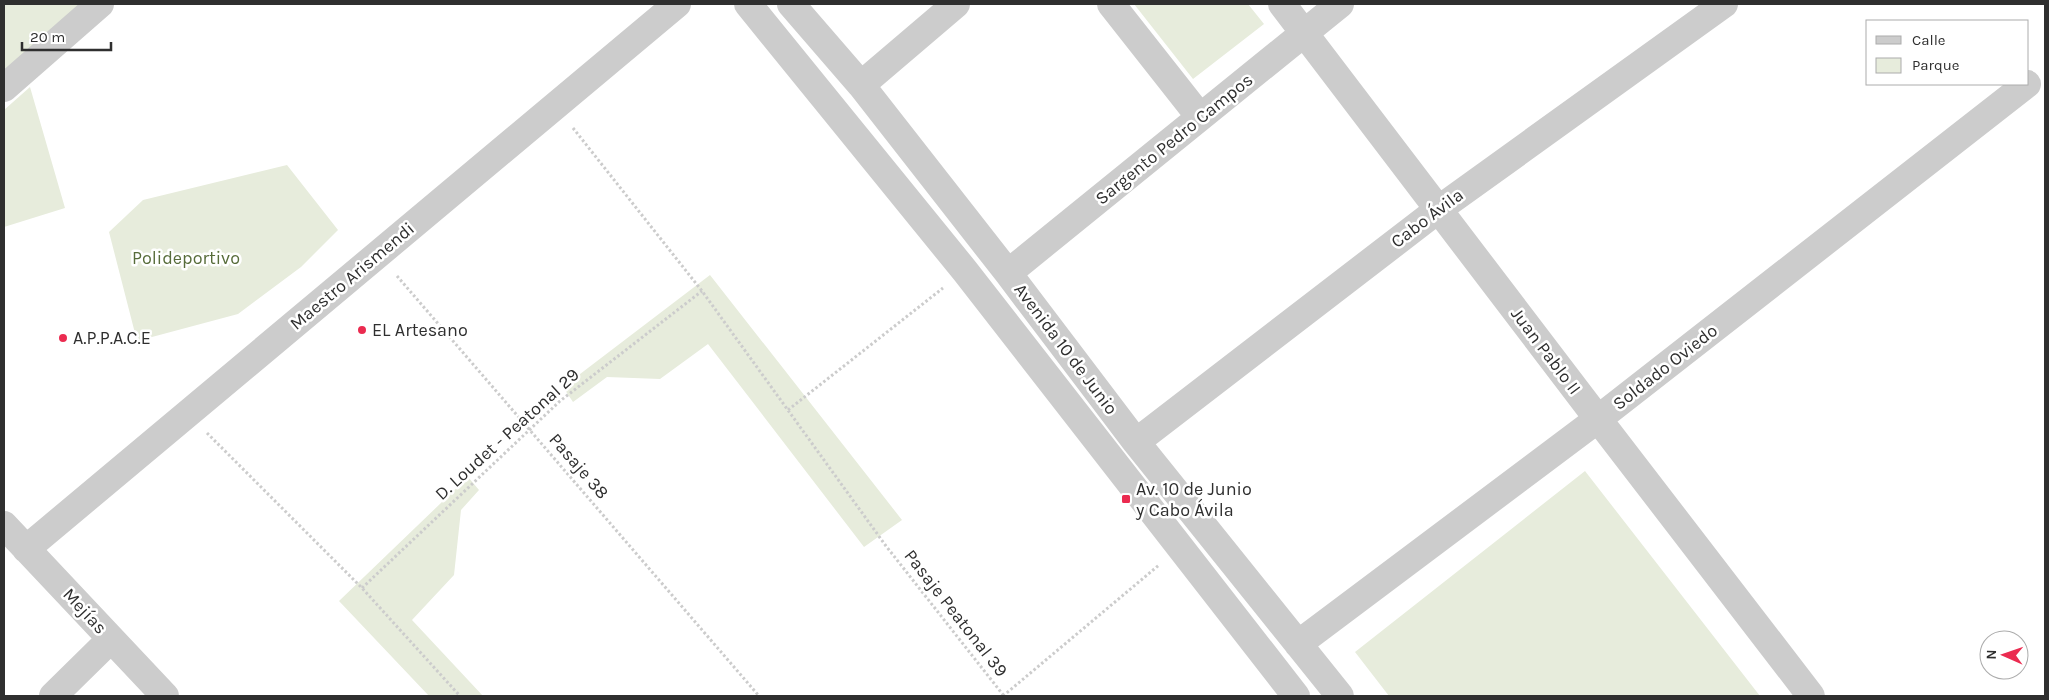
<svg xmlns="http://www.w3.org/2000/svg" width="2049" height="700" font-family="Karla,sans-serif">
  <rect width="100%" height="100%" fill="#fff"/>
  <path fill="#e7ecdc" d="M 4,4 L 87,4 L 4,71 Z
    M 1134,4 L 1248,4 L 1264,24 L 1193,79 Z
    M 30,87 L 65,208 L 4,227 L 4,110 Z
    M 287,165 L 338,230 L 301,267 L 238,314 L 137,341 L 109,232 L 143,200 Z
    M 710,275 L 902,520 L 864,547 L 708,344 L 660,379 L 607,377 L 573,402 L 563,387 Z
    M 1585,471 L 1760,696 L 1389,696 L 1355,652 Z
    M 468,477 L 479,490 L 461,510 L 454,575 L 412,620 L 483,696 L 429,696 L 339,601 Z"/>
  <g fill="none" stroke-linecap="round" stroke-linejoin="round">
    <path stroke="#ccc" stroke-width="3" stroke-dasharray="2.5 2.5" stroke-linecap="butt" d="M 573,128 L 702,291 L 886,546 L 1004,696
      M 397,276 L 759,696
      M 788,410 L 943,288
      M 207,433 L 362,588 L 460,696
      M 362,588 L 560,401 L 702,291
      M 1003,696 L 1159,565"/>
    <path stroke="#ccc" stroke-width="28" d="M 748,4 L 965,271 L 1296,696
      M 791,4 L 861,85 L 1008,273 L 1136,442 L 1340,696
      M 1111,4 L 1200,117
      M 1282,4 L 1598,419 L 1811,696
      M 861,85 L 956,4
      M 4,88 L 100,4
      M 1008,273 L 1340,4
      M 1136,442 L 1439,209 L 1724,4
      M 4,525 L 165,696
      M 26,549 L 677,4
      M 1298,644 L 1598,419 L 2027,84
      M 53,696 L 111,639"/>
  </g>
  <g fill="#eb2b50" stroke="#fff" stroke-width="2">
    <circle cx="362" cy="330" r="5"/>
    <circle cx="63" cy="338" r="5"/>
    <rect x="1121" y="494" width="10" height="10" rx="2.5"/>
  </g>
  <g text-anchor="middle" stroke-width="5" stroke-linejoin="round" paint-order="stroke">
    <g font-size="18" fill="#2f2f2f" stroke="#fff">
      <text transform="translate(1174 139) rotate(-39)" y="6">Sargento Pedro Campos</text>
      <text transform="translate(1427 218) rotate(-37)" y="6">Cabo Ávila</text>
      <text transform="translate(352 276) rotate(-40)" y="6">Maestro Arismendi</text>
      <text transform="translate(1066 349) rotate(53)" y="6">Avenida 10 de Junio</text>
      <text transform="translate(1546 351) rotate(53)" y="6">Juan Pablo II</text>
      <text transform="translate(1665 367) rotate(-38)" y="6">Soldado Oviedo</text>
      <text transform="translate(507 434) rotate(-42)" y="6">D. Loudet - Peatonal 29</text>
      <text transform="translate(579 466) rotate(49)" y="6">Pasaje 38</text>
      <text transform="translate(85 611) rotate(47)" y="6">Mejías</text>
      <text transform="translate(956 613) rotate(52)" y="6">Pasaje Peatonal 39</text>
    </g>
    <g font-size="18" fill="#576c3a" stroke="#fff">
      <text x="186" y="264">Polideportivo</text>
    </g>
    <g font-size="18" fill="#2f2f2f" stroke="#fff" text-anchor="start">
      <text x="372" y="336">EL Artesano</text>
      <text x="73" y="344">A.P.P.A.C.E</text>
      <text x="1136" y="495">Av. 10 de Junio<tspan x="1136" dy="21">y Cabo Ávila</tspan></text>
    </g>
  </g>
  <rect width="2049" height="700" fill="none" stroke="#2f2f2f" stroke-width="10"/>
  <rect x="1866" y="20" width="162" height="65" fill="#ffffff" stroke="#acacac"/>
  <rect x="1876" y="36" width="25" height="8" fill="#cccccc" stroke="#acacac"/>
  <text x="1912" y="45" font-size="15" fill="#2f2f2f">Calle</text>
  <rect x="1876" y="58" width="25" height="15" fill="#e7ecdc" stroke="#acacac"/>
  <text x="1912" y="70" font-size="15" fill="#2f2f2f">Parque</text>
  <g transform="translate(2004 655) rotate(272)"><circle r="24" fill="#ffffff" stroke="#acacac"/>
  <path d="M0-4L9 19L0 12L-9 19Z" fill="#eb2b50"/>
  <text y="-8" font-size="14" font-weight="bold" text-anchor="middle" fill="#2f2f2f">N</text>
  </g>
  <path d="M22 42v8h89v-8" fill="none" stroke="#2f2f2f" stroke-width="2.5"/>
  <text x="30" y="42" font-size="15" fill="#2f2f2f" stroke="#ffffff" stroke-width="4" paint-order="stroke">20 m</text>
</svg>
